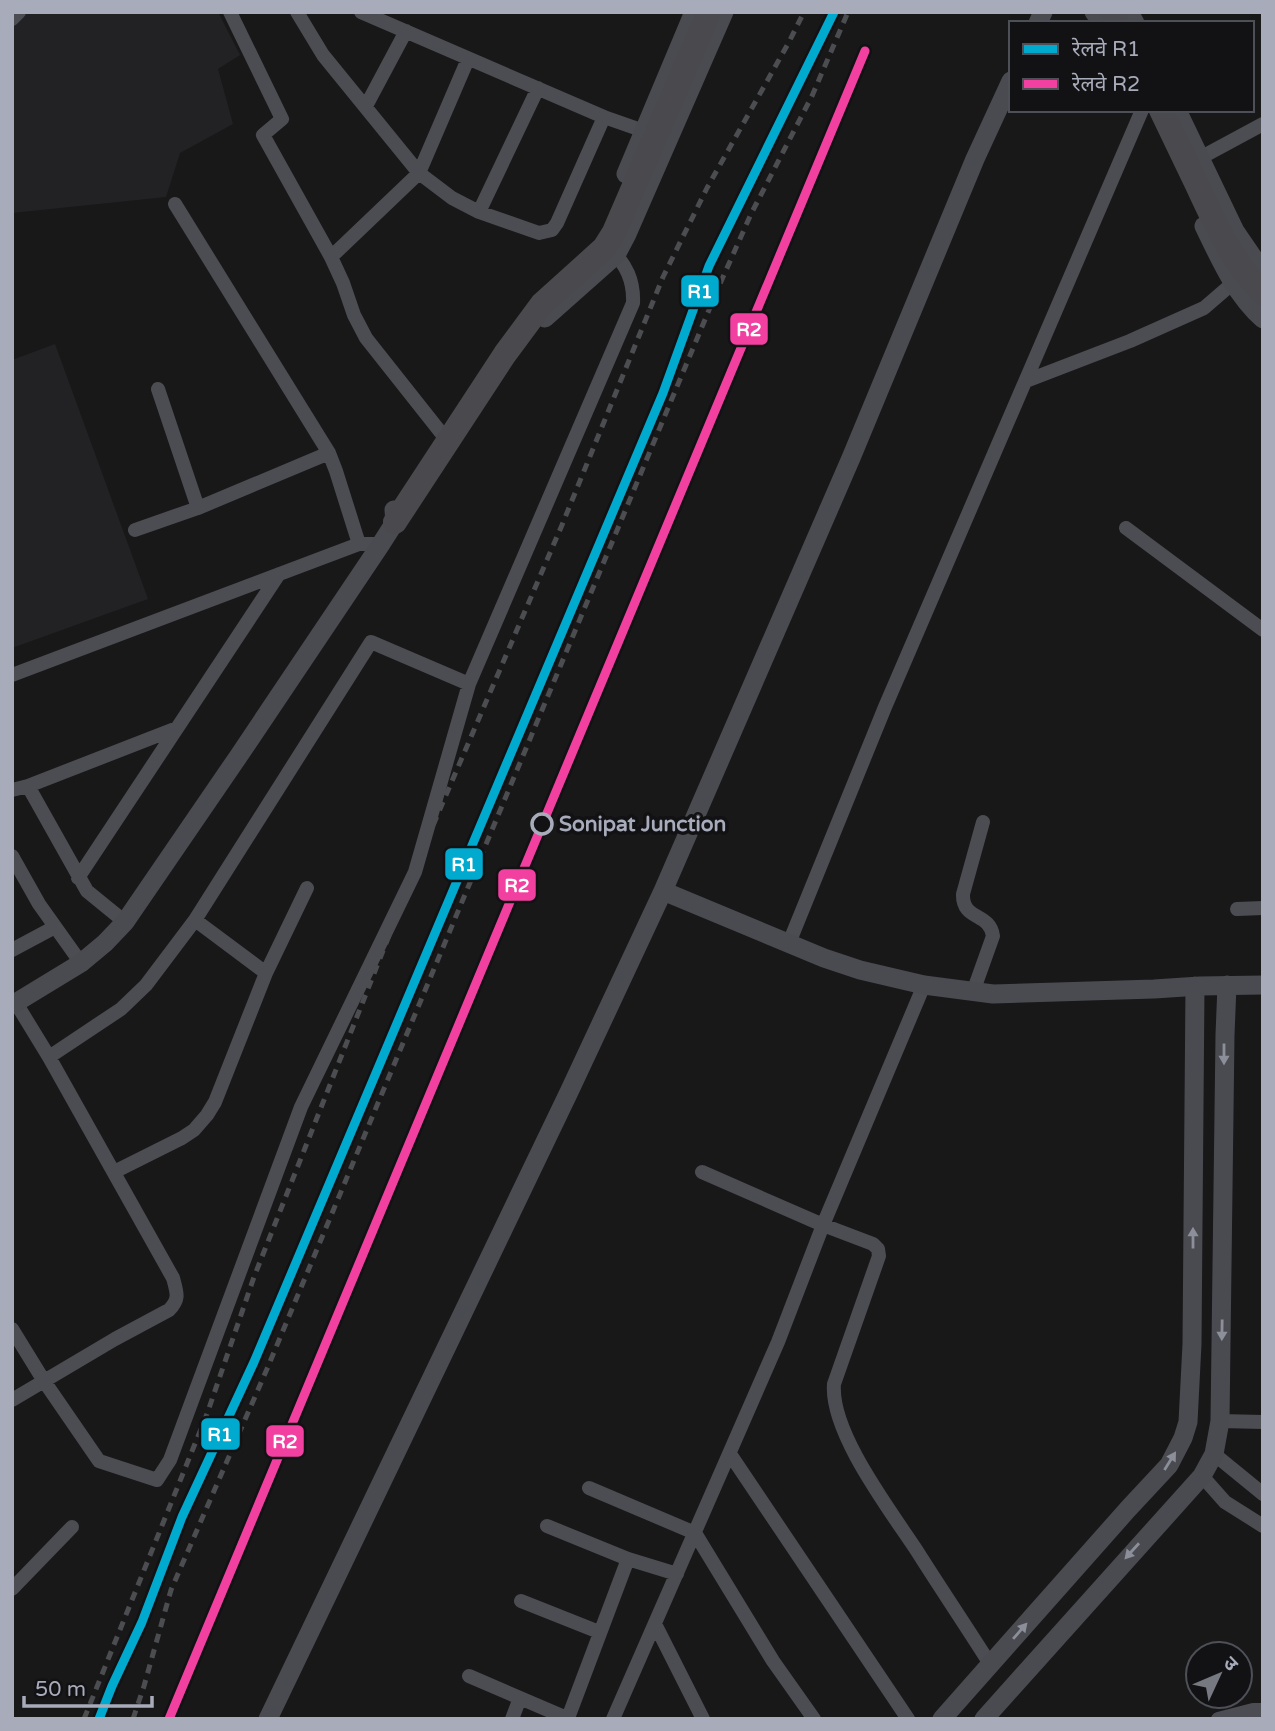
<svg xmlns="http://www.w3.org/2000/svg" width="1275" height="1731" font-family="'Varela Round','Noto Sans Devanagari',sans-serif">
  <rect width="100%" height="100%" fill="#181819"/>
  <path fill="#222225" d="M 28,12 L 218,12 L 240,55 L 218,69 L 233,124 L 180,153 L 166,197 L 12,213 L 12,27 Z
    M 55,344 L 148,599 L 12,648 L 12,360 Z"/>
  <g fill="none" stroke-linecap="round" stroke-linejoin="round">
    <path stroke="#4c4d52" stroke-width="14" d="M 230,12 L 282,119 L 263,135 L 331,257 L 343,283 L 354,315 L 366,338 L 442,434
      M 297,12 L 323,55 L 419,173 L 452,198 L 479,212 L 539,233 L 552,230 L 557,223 L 604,117
      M 361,12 L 604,117 L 644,131
      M 12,19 L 19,12
      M 366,106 L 406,31
      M 1200,158 L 1263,124
      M 175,204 L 329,453 L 336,471 L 359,544
      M 479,212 L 538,88
      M 331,257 L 419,173 L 468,59
      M 1026,381 L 1130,341 L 1204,308 L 1233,283 L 1242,279
      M 158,389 L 198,508
      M 1126,528 L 1263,630
      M 135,530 L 198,508 L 329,453
      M 12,675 L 359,544 L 381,544
      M 28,786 L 87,891 L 125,922
      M 12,790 L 28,786 L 177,728
      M 12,856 L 39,904 L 81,963
      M 78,878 L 279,574
      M 1237,909 L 1263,908
      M 195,920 L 266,973
      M 789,943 L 885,707 L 1142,110
      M 12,950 L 55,927
      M 973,992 L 993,936 C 990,912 962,921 963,894 L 983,822
      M 49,1057 L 121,1009 L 146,985 L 195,920 L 371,642 L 469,684
      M 114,1172 L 182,1138 L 194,1130 L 207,1115 L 215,1102 L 266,973 L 307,888
      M 702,1172 L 823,1225 L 873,1244 L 878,1249 L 879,1256 L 834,1384 C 830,1432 890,1510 917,1551 C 941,1589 966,1626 990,1664
      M 12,1329 L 44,1381 L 99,1461 L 157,1480 L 170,1460 L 301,1107 L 415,872 L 469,684 L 633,303 C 634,280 626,265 611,249
      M 12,1400 L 115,1339 L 169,1310 C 180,1299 177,1293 173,1278 L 49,1057 L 16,1003
      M 1220,1421 L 1263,1422
      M 730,1454 L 908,1719
      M 1214,1454 L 1263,1494
      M 1202,1476 L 1225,1502 L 1263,1526
      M 589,1488 L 695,1533 L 773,1661 L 814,1719
      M 547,1526 L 628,1559 L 677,1574
      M 12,1589 L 72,1527
      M 521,1601 L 599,1632
      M 655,1624 L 703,1719
      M 469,1676 L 569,1719
      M 568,1718 L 628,1559
      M 512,1719 L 520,1698
      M 613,1719 L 778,1342 L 823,1225 L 924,985
      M 1218,1719 L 1253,1710 L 1263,1710"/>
    <path stroke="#4a4b50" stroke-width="19" d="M 1094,12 L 1103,23
      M 1129,12 L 1135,23
      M 1038,23 L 1043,12
      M 1177,110 L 1235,231 L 1263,272
      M 626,174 L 694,12
      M 1204,226 C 1220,259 1235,294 1263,319
      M 545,318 L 616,255 L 627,234 L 724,12
      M 663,891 L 824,958 L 860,970 L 924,985 L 993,994 L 1154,989 L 1200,986 L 1263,985
      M 12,1005 L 81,963 L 105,943 L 125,922 L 238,757 L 381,544 L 395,522 L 394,510
      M 268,1719 L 569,1092 L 663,891 L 851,458 L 975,159 L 1011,81
      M 942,1719 L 1128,1509 L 1169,1465 L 1183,1438 L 1188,1422 L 1192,1344 L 1195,986
      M 984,1719 L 1202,1476 L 1214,1454 L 1220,1421 L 1225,1035 L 1227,985"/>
    <path stroke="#4a4a4e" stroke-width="24" d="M 1111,12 L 1117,23
      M 1161,110 C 1173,135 1185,160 1197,185 C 1214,222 1233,263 1263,293
      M 395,522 L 505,354 L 542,304 L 604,248 L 614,232 L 709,12"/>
    <path stroke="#4c4d51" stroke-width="5" stroke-dasharray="9 7" stroke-linecap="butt" d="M 84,1719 L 207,1414 L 254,1277 L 428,837 L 562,525 L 663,277 L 707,188 L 789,42 L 804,12
      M 99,1719 L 112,1686 L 142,1622 L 182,1517 L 254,1362 L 663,393 L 709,266 L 834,12
      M 133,1719 L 144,1686 L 171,1590 L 267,1369 L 719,286 L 751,214 L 812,96 L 848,12"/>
    <g stroke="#121215" stroke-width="14">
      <path id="rail-1" d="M 99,1719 L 112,1686 L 142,1622 L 182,1517 L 254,1362 L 663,393 L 709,266 L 834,12"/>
    </g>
    <g stroke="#121215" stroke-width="14">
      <path id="rail-2" d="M 169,1719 L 865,51"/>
    </g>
    <use href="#rail-1" stroke="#00a9ce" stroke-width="9"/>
    <use href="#rail-2" stroke="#f240a1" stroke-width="9"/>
  </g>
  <defs><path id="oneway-solid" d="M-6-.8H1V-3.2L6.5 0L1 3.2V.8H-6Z" transform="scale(1.75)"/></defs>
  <g fill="#8c8f9a">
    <use href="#oneway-solid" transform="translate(1224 1054) rotate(90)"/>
    <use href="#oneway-solid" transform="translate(1193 1238) rotate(-90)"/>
    <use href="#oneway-solid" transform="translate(1222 1330) rotate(91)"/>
    <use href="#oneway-solid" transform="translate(1170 1461) rotate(-58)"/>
    <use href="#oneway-solid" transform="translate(1132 1551) rotate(132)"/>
    <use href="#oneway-solid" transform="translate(1020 1631) rotate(-49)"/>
  </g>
  <circle fill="#121215" stroke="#a8acba" stroke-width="3.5" cx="542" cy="824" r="10"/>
  <g text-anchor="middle" stroke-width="7" stroke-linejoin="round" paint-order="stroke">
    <g font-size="21" font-weight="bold" fill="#a8acba" stroke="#121215" text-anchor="start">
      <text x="559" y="831">Sonipat Junction</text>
    </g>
  </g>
  <g stroke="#121215" stroke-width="2.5">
    <rect x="680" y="274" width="40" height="34" rx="7" fill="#00a9ce"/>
    <rect x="729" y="312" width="40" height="34" rx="7" fill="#f240a1"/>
    <rect x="444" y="847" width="40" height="34" rx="7" fill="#00a9ce"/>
    <rect x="497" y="868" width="40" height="34" rx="7" fill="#f240a1"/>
    <rect x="200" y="1417" width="41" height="34" rx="7" fill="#00a9ce"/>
    <rect x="265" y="1424" width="40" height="34" rx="7" fill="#f240a1"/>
  </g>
  <g font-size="19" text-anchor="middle" font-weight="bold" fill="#fff">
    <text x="700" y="298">R1</text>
    <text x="749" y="336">R2</text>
    <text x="464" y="871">R1</text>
    <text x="517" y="892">R2</text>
    <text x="220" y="1441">R1</text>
    <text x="285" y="1448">R2</text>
  </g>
  <rect width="1275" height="1731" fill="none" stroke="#a8acba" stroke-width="28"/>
  <rect x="1009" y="21" width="245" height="91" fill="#121215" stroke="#4e5057" stroke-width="2"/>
  <rect x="1023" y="44" width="35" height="10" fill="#00a9ce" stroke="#4e5057" stroke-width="2"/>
  <text x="1072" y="56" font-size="21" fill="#a8acba">रेलवे R1</text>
  <rect x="1023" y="79" width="35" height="10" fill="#f240a1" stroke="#4e5057" stroke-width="2"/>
  <text x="1072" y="91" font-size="21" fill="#a8acba">रेलवे R2</text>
  <g transform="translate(1219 1675) rotate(46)"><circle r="33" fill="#121215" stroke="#4e5057" stroke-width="2"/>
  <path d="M0-5L12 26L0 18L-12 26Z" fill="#767882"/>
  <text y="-10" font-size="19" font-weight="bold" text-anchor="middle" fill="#a8acba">उ</text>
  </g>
  <path d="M24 1696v10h128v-10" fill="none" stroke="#a8acba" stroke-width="3.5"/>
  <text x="35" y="1696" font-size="21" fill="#a8acba" stroke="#121215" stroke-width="5" paint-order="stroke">50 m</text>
</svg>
